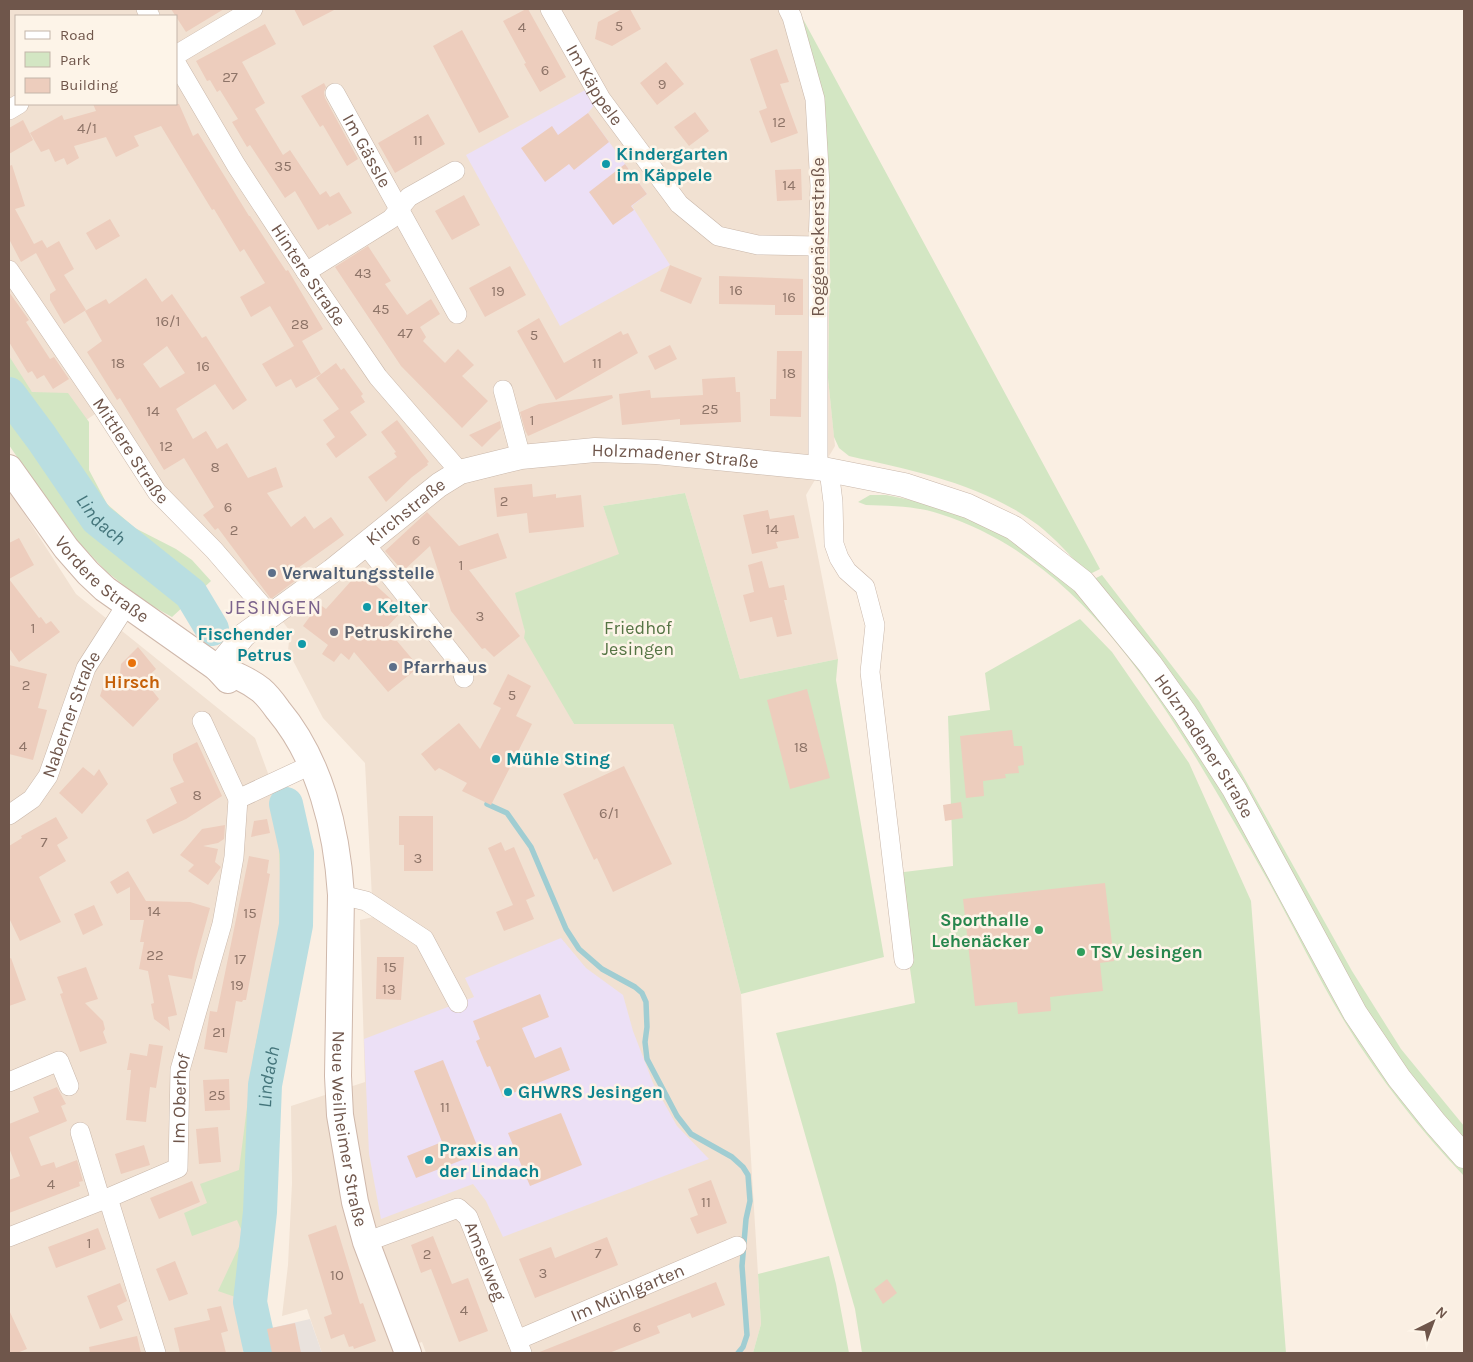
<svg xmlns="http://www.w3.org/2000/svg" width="1473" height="1362" font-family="Karla,sans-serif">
  <rect width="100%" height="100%" fill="#faefe3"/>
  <path fill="#f1e1d2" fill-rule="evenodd" d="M 9,9 L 799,9 L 803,19 L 821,98 L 826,143 L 830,258 L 828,378 L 835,446 L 806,495 L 838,659 L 740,679 L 685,493 L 603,506 L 620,554 L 522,618 L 525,632 L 574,724 L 673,724 L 741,994 L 761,1324 L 753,1353 L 426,1353 L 422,1342 L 390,1353 L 322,1353 L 307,1309 L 282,1316 L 288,1265 L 292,1183 L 291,1106 L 365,1082 L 360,920 L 373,917 L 365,763 L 323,718 L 288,651 L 290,631 L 236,562 L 180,505 L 150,468 L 108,405 L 66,434 L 9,364 ZM 16,16 L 176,16 L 176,104 L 16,104 Z
    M 9,490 L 76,594 L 255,738 L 280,806 L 291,847 L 291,925 L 260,1100 L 240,1299 L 243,1353 L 9,1353 Z"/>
  <path fill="#e9e2dd" d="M 310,1319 L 322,1353 L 272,1353 L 267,1329 Z"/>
  <path fill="#ece0f6" d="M 587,89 L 596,103 L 588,113 L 647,194 L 632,206 L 670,265 L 560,326 L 466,155 Z
    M 561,938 L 586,968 L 623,995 L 633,1031 L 653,1083 L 677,1126 L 709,1159 L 503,1237 L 486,1201 L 473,1184 L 381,1219 L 369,1154 L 364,1039 L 474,997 L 465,978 Z"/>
  <path fill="#d3e6c3" d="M 803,19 L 1100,569 L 1092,573 L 1087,573 C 1071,557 1056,539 1038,525 C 983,484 914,471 849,456 L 839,448 L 834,437 L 828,378 L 830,258 L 826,143 L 821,98 Z
    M 9,356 L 32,392 L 68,393 L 89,422 L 89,470 L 107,504 L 135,528 L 176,549 L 192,560 L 211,581 L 172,617 L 145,602 L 107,572 L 64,527 L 9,445 Z
    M 685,493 L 740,679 L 838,659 L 836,680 L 884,957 L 741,994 L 673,724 L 574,724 L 524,638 L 525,632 L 515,593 L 619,554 L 603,506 Z
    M 870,495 L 886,495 L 936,505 L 996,528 L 1053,566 L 1149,673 L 1442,1145 L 1464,1168 L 1464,1176 C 1420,1130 1379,1078 1346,1024 C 1317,977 1294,927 1267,879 C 1244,838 1220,798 1196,758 C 1133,655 1059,552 940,514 C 917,506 890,506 866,505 L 858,502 Z
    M 1102,575 L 1199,701 L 1241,772 L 1352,971 L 1401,1049 L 1464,1126 L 1464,1141 L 1402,1066 L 1092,580 Z
    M 1080,619 L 1112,652 L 1189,763 L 1251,901 L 1286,1353 L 862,1353 L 855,1309 L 776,1033 L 915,1003 L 896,873 L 953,866 L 948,716 L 990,710 L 985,673 Z
    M 291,847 L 291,925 L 261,1085 L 255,1212 L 244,1300 L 218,1291 L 244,1236 L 237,1220 L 192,1236 L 184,1213 L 207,1203 L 200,1184 L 239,1170 L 254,1052 L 282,923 L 279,850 Z
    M 829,1256 L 836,1284 L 849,1353 L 753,1353 L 761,1324 L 758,1274 Z"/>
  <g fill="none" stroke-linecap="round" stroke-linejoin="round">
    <path stroke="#a0cdd2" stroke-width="5.5" d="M 487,804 L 507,813 L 531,847 L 566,929 L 579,949 L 602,969 L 635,987 L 642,993 L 646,1002 L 647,1027 L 645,1042 L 647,1059 L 677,1116 L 691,1134 L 732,1157 L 743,1167 L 748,1175 L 750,1201 L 746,1219 L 742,1266 L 747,1335 L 743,1347 L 738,1353"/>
    <g stroke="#b9dee1" stroke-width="34">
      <path id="s1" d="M 9,394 L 41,437 L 97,519 L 191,594 L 212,629"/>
      <path id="s2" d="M 261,1353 L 250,1302 L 260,1212 L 265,1085 L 296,925 L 297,853 L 286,804"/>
    </g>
  </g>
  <path fill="#edcdbd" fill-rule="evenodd" d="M 171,9 L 224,9 L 186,32 Z
    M 294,9 L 336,9 L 303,26 Z
    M 526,9 L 528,9 L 566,77 L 540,92 L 524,64 L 526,63 L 503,21 Z
    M 622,9 L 630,9 L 641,29 L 612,46 L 595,39 L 598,22 Z
    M 265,24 L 276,44 L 242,62 L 265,103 L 255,109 L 283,155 L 290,150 L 320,195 L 326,191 L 330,197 L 339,192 L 352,213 L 329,226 L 328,224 L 318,230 L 295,191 L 285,198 L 250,145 L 247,147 L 232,122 L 238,119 L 220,90 L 217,92 L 210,80 L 207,81 L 196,61 Z
    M 462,30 L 509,117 L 479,133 L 433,46 Z
    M 777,49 L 789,82 L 780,84 L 798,133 L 771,143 L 759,111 L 767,108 L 750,59 Z
    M 666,62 L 684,84 L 657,105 L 640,83 Z
    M 324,83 L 326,87 L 324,92 L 325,98 L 358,159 L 347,166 L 323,125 L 320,127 L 301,96 Z
    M 93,104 L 179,104 L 193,136 L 198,133 L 249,216 L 250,216 L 286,271 L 288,270 L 323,329 L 302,341 L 321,374 L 296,388 L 291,379 L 276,387 L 262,364 L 294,346 L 270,306 L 251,317 L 240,297 L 265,283 L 244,249 L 240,252 L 214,209 L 212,210 L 161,126 L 134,136 L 139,146 L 116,157 L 106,137 L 74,146 L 79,158 L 67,165 L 64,158 L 55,162 L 49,149 L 41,152 L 30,133 L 62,115 L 64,120 L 96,111 Z
    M 695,112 L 709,131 L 689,146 L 674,127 Z
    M 588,113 L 609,142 L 574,170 L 569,164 L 545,182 L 521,148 L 552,126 L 558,135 Z
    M 428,114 L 445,144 L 395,173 L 378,143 Z
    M 23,120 L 33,140 L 9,154 L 9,128 Z
    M 625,164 L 647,194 L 631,206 L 634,210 L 613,225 L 589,192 Z
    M 12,165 L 25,206 L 15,209 L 34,244 L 42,240 L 47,248 L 59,241 L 74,269 L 64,275 L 86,310 L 64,324 L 50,300 L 50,294 L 56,290 L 36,253 L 21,262 L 9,239 L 9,166 Z
    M 801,169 L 802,200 L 777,201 L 775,170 Z
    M 464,195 L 480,225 L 452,240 L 435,211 Z
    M 110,219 L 120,236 L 96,250 L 86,233 Z
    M 368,246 L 391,281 L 385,284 L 407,315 L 431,299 L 440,314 L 420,327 L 426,337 L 423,341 L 445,363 L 458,349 L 474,365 L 462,376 L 488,401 L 462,428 L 401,366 L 335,267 Z
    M 670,265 L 702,278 L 691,304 L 660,291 Z
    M 510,266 L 526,295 L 485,317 L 469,288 Z
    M 719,276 L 803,279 L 803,315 L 775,315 L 775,305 L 719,304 Z
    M 146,278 L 162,302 L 172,294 L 202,338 L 206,336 L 247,400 L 233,410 L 215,384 L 176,409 L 193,439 L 206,431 L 217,449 L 227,443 L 248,478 L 276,467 L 283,487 L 267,493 L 291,527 L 305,516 L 314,529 L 331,517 L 344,535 L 291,573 L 296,580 L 271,599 L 218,528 L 215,530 L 203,515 L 214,507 L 184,458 L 164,470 L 120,398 L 117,400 L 87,352 L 102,341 L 85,311 L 106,299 L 109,304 ZM 167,346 L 185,373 L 160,388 L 143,364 Z
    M 9,292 L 29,320 L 26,322 L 50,359 L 54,357 L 69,379 L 53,389 L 44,375 L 37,379 L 32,371 L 28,373 L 9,342 Z
    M 539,318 L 564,363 L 621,331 L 623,335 L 628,333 L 638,353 L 556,400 L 517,331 Z
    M 670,345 L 677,359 L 655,370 L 648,356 Z
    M 777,351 L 802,351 L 801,417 L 770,416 L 770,399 L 776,399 Z
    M 336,363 L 341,370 L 344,368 L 363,394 L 361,396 L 365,402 L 350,412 L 367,435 L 336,458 L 326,444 L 335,437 L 323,420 L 339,409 L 316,378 Z
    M 735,377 L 736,392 L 740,392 L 741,422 L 680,425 L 680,419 L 622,425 L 619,394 L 650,390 L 651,398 L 703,395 L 702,379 Z
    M 612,395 L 613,398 L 528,436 L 525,430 L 520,412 L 539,404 Z
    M 397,420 L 429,462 L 427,463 L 428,465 L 412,477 L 386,502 L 368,477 L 397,457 L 394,453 L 396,452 L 381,432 Z
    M 500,421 L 501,428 L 482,447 L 469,435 Z
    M 532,484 L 533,497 L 556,494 L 556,498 L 581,495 L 584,527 L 529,533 L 527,513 L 497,517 L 494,488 Z
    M 768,510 L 770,519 L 794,515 L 799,538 L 776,542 L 778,548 L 752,554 L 743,515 Z
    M 427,512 L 459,546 L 498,533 L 507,558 L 469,570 L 520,636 L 494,657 L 485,648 L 482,649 L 451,611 L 430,546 L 403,571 L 385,551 Z
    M 19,538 L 34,565 L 9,579 L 39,618 L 41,617 L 46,624 L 51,621 L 60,632 L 19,662 L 9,648 L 9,543 Z
    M 762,561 L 769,588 L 784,585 L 787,600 L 784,600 L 792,634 L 777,637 L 772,617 L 750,622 L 743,595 L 754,592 L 748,565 Z
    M 360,571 L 403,610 L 386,628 L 419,667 L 388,692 L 354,652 L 349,660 L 341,653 L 334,662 L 322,654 L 328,645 L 303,626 L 319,604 L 326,609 Z
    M 138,647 L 156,669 L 144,680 L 159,699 L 133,727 L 100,696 L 105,680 L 110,674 L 120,674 L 121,664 Z
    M 9,665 L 47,674 L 38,708 L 47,710 L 33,760 L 9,754 Z
    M 508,674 L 531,686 L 516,716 L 532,724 L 491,805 L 462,791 L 467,783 L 439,768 L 435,771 L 421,754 L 459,723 L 480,749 L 501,708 L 493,704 Z
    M 807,689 L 830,778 L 790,789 L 767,700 Z
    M 1012,730 L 1014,746 L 1022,746 L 1024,765 L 1018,766 L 1019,773 L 1005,774 L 1006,778 L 983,781 L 984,796 L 966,798 L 960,736 Z
    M 197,742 L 222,796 L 186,819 L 153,834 L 146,820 L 177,803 L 170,788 L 184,782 L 173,760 L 173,754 Z
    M 624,766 L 672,864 L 613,892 L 597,858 L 594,860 L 563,794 Z
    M 83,767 L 94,776 L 99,769 L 108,784 L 82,814 L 59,793 Z
    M 961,802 L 963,818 L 945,821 L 943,805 Z
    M 399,816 L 433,816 L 433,871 L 404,871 L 404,845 L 399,845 Z
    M 56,817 L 68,838 L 57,845 L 66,861 L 39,877 L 61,922 L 20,941 L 9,918 L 9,846 L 22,838 L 21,836 Z
    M 267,819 L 270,833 L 251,837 L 254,821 Z
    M 225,825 L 224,839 L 218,843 L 203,846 L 218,849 L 215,862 L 221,867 L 208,885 L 188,871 L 194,865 L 180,855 L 202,829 Z
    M 501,842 L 505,851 L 514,847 L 535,896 L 526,900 L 534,919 L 504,931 L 496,912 L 513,905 L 488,848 Z
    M 249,856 L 269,860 L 267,873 L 270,874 L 246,1000 L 243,1000 L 242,1002 L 236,1001 L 227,1053 L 204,1049 L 210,1011 L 217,1012 Z
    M 128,871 L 146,901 L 190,902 L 210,908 L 195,963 L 192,979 L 168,975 L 177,1015 L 168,1017 L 170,1031 L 154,1019 L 151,1004 L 154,1003 L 148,971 L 139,969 L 144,942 L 140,942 L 144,920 L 130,920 L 130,887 L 117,894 L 110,882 Z
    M 1105,883 L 1114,961 L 1100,963 L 1103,991 L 1050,997 L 1051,1011 L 1018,1014 L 1017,1002 L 975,1006 L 963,899 Z
    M 94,905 L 103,925 L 83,935 L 74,914 Z
    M 377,957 L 404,957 L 401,1000 L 376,999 Z
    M 11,958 L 26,1000 L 9,1006 L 9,959 Z
    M 86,967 L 98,999 L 85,1003 L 103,1021 L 105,1029 L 103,1032 L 107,1043 L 80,1052 L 60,994 L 63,993 L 57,977 Z
    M 540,994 L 549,1017 L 522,1028 L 535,1058 L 561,1047 L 570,1070 L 503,1097 L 490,1066 L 487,1067 L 476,1041 L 480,1039 L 473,1021 Z
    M 149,1044 L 163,1046 L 156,1088 L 150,1087 L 146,1122 L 126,1120 L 131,1070 L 127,1070 L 130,1053 L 147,1056 Z
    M 443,1060 L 480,1153 L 416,1178 L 407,1156 L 442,1142 L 414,1071 Z
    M 229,1079 L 230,1110 L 205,1111 L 203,1080 Z
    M 57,1087 L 66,1104 L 61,1106 L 67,1121 L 29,1137 L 41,1166 L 54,1162 L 56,1168 L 77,1160 L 83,1181 L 79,1182 L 80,1186 L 9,1213 L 9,1180 L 20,1176 L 9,1148 L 9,1124 L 39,1112 L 33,1097 Z
    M 561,1113 L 582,1165 L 530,1186 L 508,1133 Z
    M 218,1127 L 221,1162 L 199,1164 L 196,1129 Z
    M 144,1145 L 150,1165 L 121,1174 L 115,1154 Z
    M 711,1180 L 727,1223 L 697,1234 L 690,1218 L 698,1215 L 688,1189 Z
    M 192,1181 L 200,1202 L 159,1219 L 150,1198 Z
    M 336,1225 L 360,1304 L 363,1303 L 376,1341 L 354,1349 L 353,1346 L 349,1347 L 344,1334 L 331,1339 L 324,1317 L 332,1314 L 308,1235 Z
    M 98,1228 L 106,1249 L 56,1268 L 48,1247 Z
    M 433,1236 L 452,1284 L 468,1278 L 488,1331 L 459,1342 L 431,1269 L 421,1273 L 411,1245 Z
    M 607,1237 L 618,1265 L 535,1298 L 519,1259 L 551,1247 L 555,1258 Z
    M 175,1261 L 188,1294 L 169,1301 L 156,1269 Z
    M 887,1279 L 897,1293 L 883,1304 L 874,1289 Z
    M 716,1282 L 725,1305 L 692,1318 L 690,1313 L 657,1326 L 660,1333 L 609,1353 L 537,1353 Z
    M 120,1283 L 127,1301 L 117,1306 L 123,1320 L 100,1329 L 87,1296 Z
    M 221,1306 L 228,1331 L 221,1333 L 226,1353 L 180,1353 L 174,1328 L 210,1320 L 207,1309 Z
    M 9,1310 L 27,1349 L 17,1353 L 9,1353 Z
    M 295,1323 L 301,1353 L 272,1353 L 267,1329 Z
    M 137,1336 L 141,1353 L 90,1353 L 89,1347 Z"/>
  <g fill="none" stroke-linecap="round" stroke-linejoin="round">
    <g stroke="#c9b7aa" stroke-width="20">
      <g id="minor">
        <path d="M 146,9 L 150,16"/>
        <path id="s3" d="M 550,9 L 601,99 L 679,204 L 718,236 L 758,245 L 818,246"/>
        <path d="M 788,9 L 792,17 L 815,99 L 820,186 L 818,246 L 818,468"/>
        <path d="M 176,55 L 253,9"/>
        <path id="s4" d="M 176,63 L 236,165 L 306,272 L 378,377 L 460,472"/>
        <path id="s5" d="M 335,93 L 457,314"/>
        <path d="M 9,110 L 19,104"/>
        <path id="s6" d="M 9,270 L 106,413 L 157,492 L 214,550 L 271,616"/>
        <path d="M 306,272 L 391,219 L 409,197 L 455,171"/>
        <path d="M 503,390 L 521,457"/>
        <path d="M 829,470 L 833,502 L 834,544 L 839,558 L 847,571 L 865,587 L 875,625 L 870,672 L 904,960"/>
        <path d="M 365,544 L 460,664 L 464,678"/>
        <path d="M 238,799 L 311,765"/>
        <path id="s7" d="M 9,815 L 32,799 L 48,776 L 86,668 L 127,604"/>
        <path d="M 341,895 L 366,901 L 424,939 L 458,1003"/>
        <path d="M 9,1082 L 59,1061 L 69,1086"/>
        <path d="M 80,1132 L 101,1201"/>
        <path d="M 9,1237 L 108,1198"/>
        <path id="s8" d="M 366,1242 L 458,1208 L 468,1217 L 522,1353"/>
        <path id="s9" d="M 517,1340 L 737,1246"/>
        <path id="s10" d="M 156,1353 L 108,1198 L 178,1168 L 180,1070 L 222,924 L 234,857 L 238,799 L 202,721"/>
      </g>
    </g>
    <g stroke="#c9b7aa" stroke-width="25">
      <g id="tertiary">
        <path id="s11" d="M 217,668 L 244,635 L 332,571 L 439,485 L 460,472 L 521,457 L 595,450 L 656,452 L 818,468 L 904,485 L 968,506 L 1014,528 L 1083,582 L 1150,664 L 1185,713 L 1234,789 L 1355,1013 L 1399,1078 L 1435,1123 L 1464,1156"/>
      </g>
    </g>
    <g stroke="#cfb8ab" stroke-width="28">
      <g id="secondary">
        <path id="s12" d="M 9,468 L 66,548 L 88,573 L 105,589 L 217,668 L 228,680"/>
        <path id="s13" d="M 217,668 C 233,674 247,679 261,690 C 267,695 273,703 278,710 C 320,760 337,830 341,895 L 338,1076 L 340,1115 L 355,1202 L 366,1242 L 408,1353"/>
      </g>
    </g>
    <use href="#minor" stroke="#fff" stroke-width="19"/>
    <use href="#tertiary" stroke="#fff" stroke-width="24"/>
    <use href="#secondary" stroke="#fff" stroke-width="26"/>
  </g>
  <g fill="#0f9aa8" stroke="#fdf4e8" stroke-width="2">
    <circle cx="606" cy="164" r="5"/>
    <circle cx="367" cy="607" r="5"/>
    <circle cx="302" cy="644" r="5"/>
    <circle cx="496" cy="759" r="5"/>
    <circle cx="508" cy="1092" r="5"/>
    <circle cx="429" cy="1160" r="5"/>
  </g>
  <g fill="#5c6f8a" stroke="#fdf4e8" stroke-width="2">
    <circle cx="272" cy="573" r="5"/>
    <circle cx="393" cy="667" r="5"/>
  </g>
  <circle fill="#6b7280" stroke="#fdf4e8" stroke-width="2" cx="334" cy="632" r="5"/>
  <circle fill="#e8710a" stroke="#fdf4e8" stroke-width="2" cx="132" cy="663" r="5"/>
  <g fill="#2e9e5b" stroke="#fdf4e8" stroke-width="2">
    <circle cx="1039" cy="930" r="5"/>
    <circle cx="1081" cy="952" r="5"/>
  </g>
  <g text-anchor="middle" stroke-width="5" stroke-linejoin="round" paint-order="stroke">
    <g font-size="15" fill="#8e7468">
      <text x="619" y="31">5</text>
      <text x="522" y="32">4</text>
      <text x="545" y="75">6</text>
      <text x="230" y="82">27</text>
      <text x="662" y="89">9</text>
      <text x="779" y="127">12</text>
      <text x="87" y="133">4/1</text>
      <text x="418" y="145">11</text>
      <text x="283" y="171">35</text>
      <text x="789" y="190">14</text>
      <text x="363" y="278">43</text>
      <text x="736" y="295">16</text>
      <text x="498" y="296">19</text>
      <text x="789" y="302">16</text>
      <text x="381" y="314">45</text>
      <text x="168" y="326">16/1</text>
      <text x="300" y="329">28</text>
      <text x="405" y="338">47</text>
      <text x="534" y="340">5</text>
      <text x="118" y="368">18</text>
      <text x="597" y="368">11</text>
      <text x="203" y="371">16</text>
      <text x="789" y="378">18</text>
      <text x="710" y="414">25</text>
      <text x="153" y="416">14</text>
      <text x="532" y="425">1</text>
      <text x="166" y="451">12</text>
      <text x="215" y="472">8</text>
      <text x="504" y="506">2</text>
      <text x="228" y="512">6</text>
      <text x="772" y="534">14</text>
      <text x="234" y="535">2</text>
      <text x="416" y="545">6</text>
      <text x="461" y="570">1</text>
      <text x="480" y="621">3</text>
      <text x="33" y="633">1</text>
      <text x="26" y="690">2</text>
      <text x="512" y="700">5</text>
      <text x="23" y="751">4</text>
      <text x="801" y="752">18</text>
      <text x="197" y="800">8</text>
      <text x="609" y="818">6/1</text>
      <text x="44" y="847">7</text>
      <text x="418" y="863">3</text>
      <text x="154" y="916">14</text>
      <text x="250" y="918">15</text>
      <text x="155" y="960">22</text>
      <text x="240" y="964">17</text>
      <text x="390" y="972">15</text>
      <text x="237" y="990">19</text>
      <text x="389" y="994">13</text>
      <text x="219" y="1037">21</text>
      <text x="217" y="1100">25</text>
      <text x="445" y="1112">11</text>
      <text x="51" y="1189">4</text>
      <text x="706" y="1207">11</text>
      <text x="89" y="1248">1</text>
      <text x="598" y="1258">7</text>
      <text x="427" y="1259">2</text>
      <text x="543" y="1278">3</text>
      <text x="337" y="1280">10</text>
      <text x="464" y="1315">4</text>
      <text x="637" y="1332">6</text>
    </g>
    <g font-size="18" fill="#6f564b" stroke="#fdf4e8">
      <text dy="6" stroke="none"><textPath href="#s3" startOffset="88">Im Käppele</textPath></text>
      <text dy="6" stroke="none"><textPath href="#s5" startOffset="66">Im Gässle</textPath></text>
      <text transform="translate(818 237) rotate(-90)" y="6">Roggenäckerstraße</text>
      <text dy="6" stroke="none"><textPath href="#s4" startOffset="250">Hintere Straße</textPath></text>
      <text dy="6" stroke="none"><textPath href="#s6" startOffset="218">Mittlere Straße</textPath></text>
      <text dy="6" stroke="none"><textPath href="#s11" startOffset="531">Holzmadener Straße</textPath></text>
      <text dy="6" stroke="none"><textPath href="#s11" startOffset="246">Kirchstraße</textPath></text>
      <text dy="6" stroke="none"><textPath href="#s12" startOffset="146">Vordere Straße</textPath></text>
      <text dy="6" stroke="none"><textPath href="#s7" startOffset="122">Naberner Straße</textPath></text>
      <text dy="6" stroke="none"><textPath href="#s11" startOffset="1172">Holzmadener Straße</textPath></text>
      <text dy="6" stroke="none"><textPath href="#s10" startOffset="308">Im Oberhof</textPath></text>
      <text dy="6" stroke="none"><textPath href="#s13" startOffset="509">Neue Weilheimer Straße</textPath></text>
      <text dy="6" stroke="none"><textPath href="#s8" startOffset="159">Amselweg</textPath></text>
      <text dy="6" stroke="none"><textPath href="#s9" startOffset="120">Im Mühlgarten</textPath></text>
    </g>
    <g font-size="18" font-weight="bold" fill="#0d838f" stroke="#fdf4e8" text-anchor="start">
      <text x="616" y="160">Kindergarten<tspan x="616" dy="21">im Käppele</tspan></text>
      <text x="377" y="613">Kelter</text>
      <text x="292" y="640" text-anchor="end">Fischender<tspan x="292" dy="21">Petrus</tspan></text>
      <text x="506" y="765">Mühle Sting</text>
      <text x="518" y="1098">GHWRS Jesingen</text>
      <text x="439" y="1156">Praxis an<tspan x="439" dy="21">der Lindach</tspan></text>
    </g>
    <g font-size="18" font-weight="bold" fill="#4e5e75" stroke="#fdf4e8" text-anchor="start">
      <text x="282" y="579">Verwaltungsstelle</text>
      <text x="403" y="673">Pfarrhaus</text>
    </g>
    <g font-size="18" fill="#557444" stroke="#fdf4e8">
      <text x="638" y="634">Friedhof<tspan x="638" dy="21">Jesingen</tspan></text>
    </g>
    <g font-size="18" font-weight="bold" fill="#5b616d" stroke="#fdf4e8" text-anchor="start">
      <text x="344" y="638">Petruskirche</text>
    </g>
    <g font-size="18" font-weight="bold" fill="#c56008" stroke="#fdf4e8">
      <text x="132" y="688">Hirsch</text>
    </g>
    <g font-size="18" font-weight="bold" fill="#27864d" stroke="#fdf4e8" text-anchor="end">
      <text x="1029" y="926">Sporthalle<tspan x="1029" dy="21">Lehenäcker</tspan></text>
      <text x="1091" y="958" text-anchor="start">TSV Jesingen</text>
    </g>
    <g font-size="19" font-style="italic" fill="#44757b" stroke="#fdf4e8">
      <text dy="7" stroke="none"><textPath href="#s1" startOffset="156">Lindach</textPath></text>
      <text dy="7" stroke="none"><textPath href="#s2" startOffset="278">Lindach</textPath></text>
    </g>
    <g font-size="20" letter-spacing="1" fill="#7b638c" stroke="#fdf4e8">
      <text x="274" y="614">JESINGEN</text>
    </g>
  </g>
  <rect width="1473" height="1362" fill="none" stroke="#6f564b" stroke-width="20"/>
  <rect x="15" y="15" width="162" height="90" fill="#fdf4e8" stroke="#c4b5a9"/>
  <rect x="25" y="31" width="25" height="8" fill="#ffffff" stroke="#c4b5a9"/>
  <text x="60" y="40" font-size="15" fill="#6f564b">Road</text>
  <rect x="25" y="52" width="25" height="15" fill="#d3e6c3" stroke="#c4b5a9"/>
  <text x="60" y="65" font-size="15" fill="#6f564b">Park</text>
  <rect x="25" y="78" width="25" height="15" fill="#edcdbd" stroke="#c4b5a9"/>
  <text x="60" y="90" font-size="15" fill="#6f564b">Building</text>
  <g transform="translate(1433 1322) rotate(42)" stroke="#fdf4e8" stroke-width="4" paint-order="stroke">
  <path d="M0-4L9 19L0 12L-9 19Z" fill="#6f564b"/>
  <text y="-8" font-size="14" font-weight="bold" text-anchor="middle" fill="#6f564b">N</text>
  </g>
</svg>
